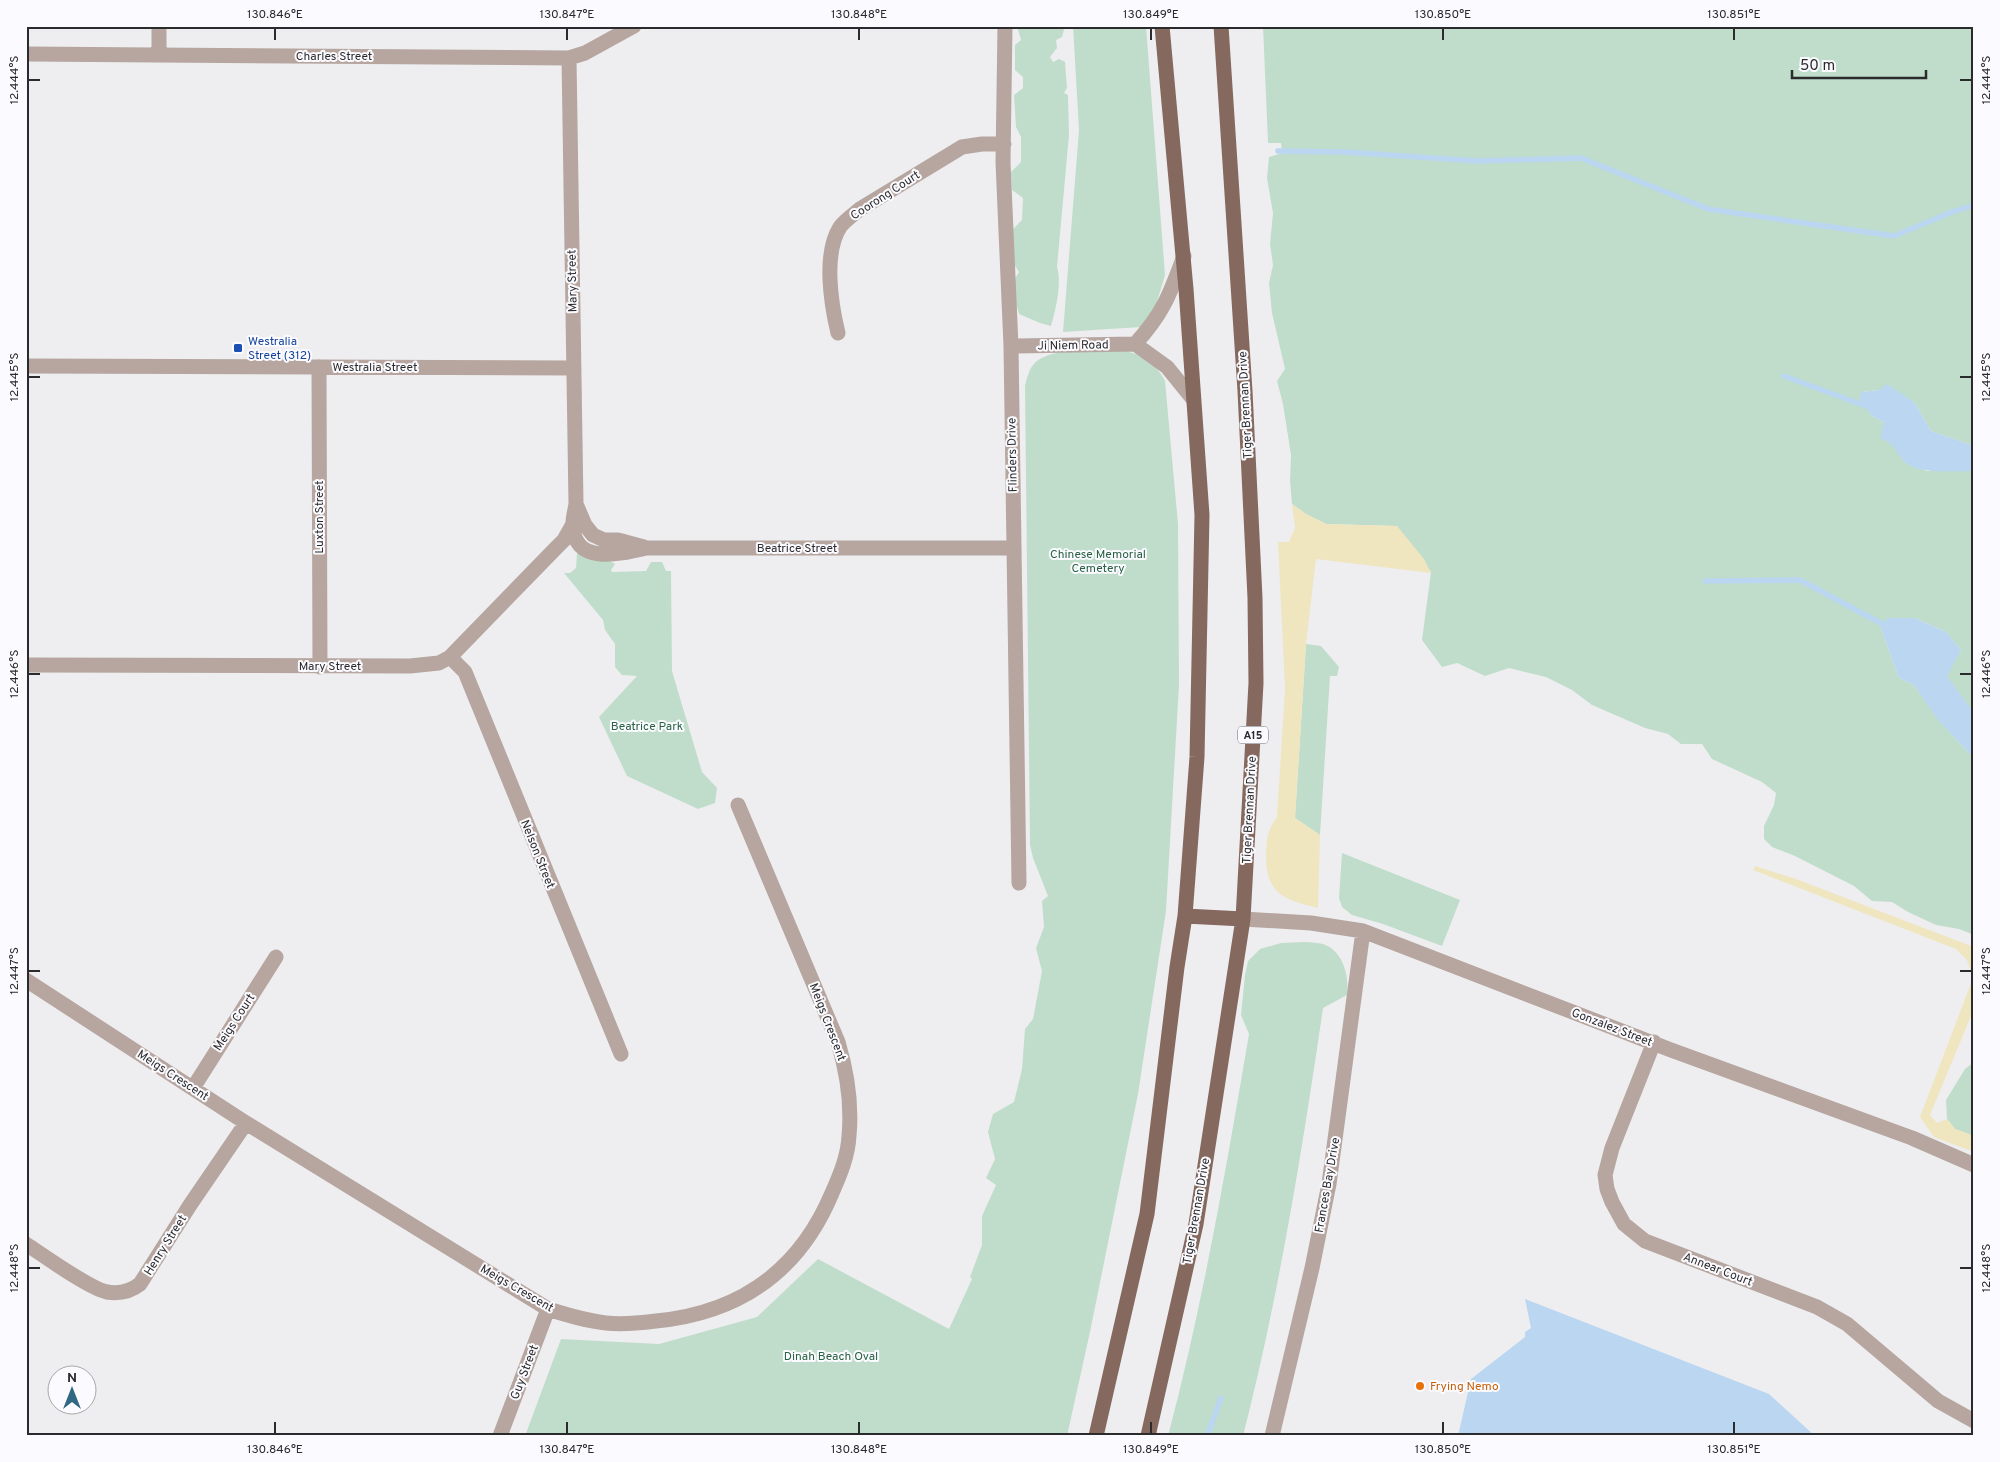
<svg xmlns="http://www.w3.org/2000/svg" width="2000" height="1462" font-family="Overpass,sans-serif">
  <rect width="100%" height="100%" fill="#eeeef1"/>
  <path fill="#c0ddcb" d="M 1017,26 L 1065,26 L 1062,37 L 1056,40 L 1057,48 L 1050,57 L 1053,62 L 1059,59 L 1065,62 L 1067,88 L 1064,93 L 1068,95 L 1069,135 L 1057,267 C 1062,283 1056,309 1051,326 L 1040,323 L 1019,314 L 1011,285 L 1019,272 L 1008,254 L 1011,231 L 1022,220 L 1023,198 L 1012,190 L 1011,172 L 1021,162 L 1021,137 L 1016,127 L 1014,95 L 1023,88 L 1023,77 L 1015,70 L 1015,45 L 1021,40 Z
    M 1073,26 L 1146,26 L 1165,275 L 1156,305 L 1141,327 L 1063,332 L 1079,130 Z
    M 1263,26 L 1974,26 L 1974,446 L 1931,431 L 1914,402 L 1879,390 L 1862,392 L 1872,416 L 1884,422 L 1892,443 L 1906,463 L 1927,471 L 1974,471 L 1974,713 L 1946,676 L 1961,650 L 1946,632 L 1915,618 L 1888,618 L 1881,629 L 1899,678 L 1914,685 L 1941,723 L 1974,758 L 1974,935 L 1959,929 L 1936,925 L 1908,912 L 1892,902 L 1872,901 L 1854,886 L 1795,856 L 1772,847 L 1764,839 L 1764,826 L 1774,805 L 1776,793 L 1762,782 L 1712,759 L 1702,744 L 1681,744 L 1668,734 L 1645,728 L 1592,705 L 1572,690 L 1546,677 L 1509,668 L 1485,676 L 1457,663 L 1442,667 L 1422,640 L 1431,572 L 1397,526 L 1326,524 L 1306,514 L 1292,504 L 1290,480 L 1291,455 L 1283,404 L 1277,381 L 1285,369 L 1272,313 L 1269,283 L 1273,265 L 1270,244 L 1273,213 L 1267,178 L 1269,157 L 1282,153 L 1281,143 L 1268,143 Z
    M 1123,351 C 1142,353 1157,365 1165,381 L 1178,524 L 1179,685 L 1166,911 L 1138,1094 L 1090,1332 L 1067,1436 L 525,1436 L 561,1339 L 659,1344 L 757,1317 L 818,1259 L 949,1329 L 972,1279 L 970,1277 L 982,1245 L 982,1216 L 996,1185 L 986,1178 L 995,1159 L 988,1132 L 993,1114 L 1014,1102 L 1022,1069 L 1025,1029 L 1033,1019 L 1042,971 L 1036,948 L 1044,927 L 1042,901 L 1048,896 L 1033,858 L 1030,845 L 1025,386 C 1027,378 1029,369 1034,364 C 1050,346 1101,351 1123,351 Z
    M 594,551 L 615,564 L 611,570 L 612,572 L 646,571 L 651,562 L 662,562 L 666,571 L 671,571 L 672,671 L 702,772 L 717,788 L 715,803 L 698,809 L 627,776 L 599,717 L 637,676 L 622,675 L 615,667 L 615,644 L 605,630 L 603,620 L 564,573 L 570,573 L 576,568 L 577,553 Z
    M 1306,644 L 1321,646 L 1339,667 L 1337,676 L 1330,676 L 1320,835 L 1295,818 Z
    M 1342,853 L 1460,900 L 1442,946 L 1383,924 L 1352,915 L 1342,907 L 1339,898 Z
    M 1281,943 C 1292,943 1305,941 1317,943 C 1341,945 1350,974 1347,995 L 1323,1008 C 1302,1152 1279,1295 1243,1436 L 1168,1436 C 1203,1304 1226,1169 1249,1034 L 1241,1015 L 1245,975 L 1248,961 L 1260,949 Z
    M 1974,1062 L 1974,1136 L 1955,1129 L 1947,1119 L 1946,1100 L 1965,1069 Z"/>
  <path fill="#efe5bf" d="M 1292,504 L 1306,514 L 1326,524 L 1397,526 L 1424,559 L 1431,573 L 1316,559 L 1306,644 L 1295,818 L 1320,835 L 1318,908 C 1283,900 1265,893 1266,853 C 1267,836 1267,832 1277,817 L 1285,689 L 1278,542 L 1289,542 L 1295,528 Z
    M 1755,866 L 1796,879 L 1971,946 L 1974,951 L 1974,1009 L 1930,1115 L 1937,1123 L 1947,1119 L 1955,1129 L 1974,1136 L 1974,1152 L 1934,1137 L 1920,1117 L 1973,978 L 1967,960 L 1956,949 L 1753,870 Z"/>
  <path fill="#bad6f1" d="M 1887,384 L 1914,402 L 1931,431 L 1974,446 L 1974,471 C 1957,471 1916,475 1904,461 C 1893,449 1897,445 1880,438 L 1884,422 L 1872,416 L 1859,398 L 1862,392 L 1879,390 Z
    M 1887,618 L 1915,618 L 1946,632 L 1961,650 L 1947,676 L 1974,713 L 1974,758 L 1938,720 L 1914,685 L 1899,678 L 1881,629 Z
    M 1525,1299 L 1769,1394 L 1815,1436 L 1458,1436 L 1471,1379 L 1525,1337 L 1525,1332 L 1531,1328 Z"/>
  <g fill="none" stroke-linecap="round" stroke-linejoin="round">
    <path stroke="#bad6f1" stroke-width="5.5" d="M 1278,151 L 1344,152 L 1478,161 L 1581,158 L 1708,209 L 1894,236 L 1952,212 L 1974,205
      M 1784,376 L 1871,408
      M 1705,581 L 1800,580 L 1888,627
      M 1207,1436 L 1221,1398"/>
    <path stroke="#b6a69f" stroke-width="15" d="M 159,26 L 159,55
      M 1005,26 L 1003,162 L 1011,346 L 1019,883
      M 26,54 L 569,58 L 585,53 L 634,26
      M 569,58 L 576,504 C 575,510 573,517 573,523 C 572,566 620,554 646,548 L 1013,548
      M 838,333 C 831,304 823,254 840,227 C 845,220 853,215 860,209 L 962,147 L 982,144 L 1004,144
      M 1135,344 C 1163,314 1170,294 1184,256
      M 1011,346 L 1135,344 L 1167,367 L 1193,399
      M 26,366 L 573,368
      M 319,367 L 320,667
      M 576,504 L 585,525 L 593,535 L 604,540 L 618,540 L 644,547
      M 450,657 L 465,672 L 621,1054
      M 26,665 L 410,666 L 439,663 L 450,657 L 555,549 L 564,540 L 573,524
      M 1243,919 L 1311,923 L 1363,931 L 1671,1050 L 1912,1138 L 1974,1165
      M 26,980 L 246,1123 L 548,1309 C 567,1315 586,1321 606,1323 C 622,1325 640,1323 656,1321 C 739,1313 799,1272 832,1193 C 840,1175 848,1156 849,1136 C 852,1104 847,1072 838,1042 L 738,805
      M 1654,1042 L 1612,1148 L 1605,1175 L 1607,1189 L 1612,1202 L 1624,1224 L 1645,1241 L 1817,1307 L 1847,1324 L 1938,1401 L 1974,1421
      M 193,1088 L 276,957
      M 26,1244 C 43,1255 90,1289 107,1292 C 119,1294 131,1291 140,1284 L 190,1205 L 246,1123
      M 500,1436 L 548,1309
      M 1272,1436 L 1312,1268 L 1329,1184 L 1363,931"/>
    <path stroke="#85695e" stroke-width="15" d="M 1185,916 L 1243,919
      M 1096,1436 L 1147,1214 L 1177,967 L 1185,916 L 1197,757 L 1202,515 L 1186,289 L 1162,26
      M 1148,1436 L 1196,1224 L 1243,919 L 1256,683 L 1255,598 L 1245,391 L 1221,26"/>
  </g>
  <path fill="none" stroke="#2b2b2d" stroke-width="2" d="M 275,28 L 275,40M 567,28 L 567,40M 859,28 L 859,40M 1151,28 L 1151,40M 1443,28 L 1443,40M 1734,28 L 1734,40M 28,80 L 40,80M 1960,80 L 1972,80M 28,377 L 40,377M 1960,377 L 1972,377M 28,674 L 40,674M 1960,674 L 1972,674M 28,971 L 40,971M 1960,971 L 1972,971M 28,1268 L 40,1268M 1960,1268 L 1972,1268M 275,1422 L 275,1434M 567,1422 L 567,1434M 859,1422 L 859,1434M 1151,1422 L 1151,1434M 1443,1422 L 1443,1434M 1734,1422 L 1734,1434"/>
  <rect fill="#1a4fb4" stroke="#fbfbff" stroke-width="2" x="233" y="343" width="10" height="10" rx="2.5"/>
  <circle fill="#e8710a" stroke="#fbfbff" stroke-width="2" cx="1420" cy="1386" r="5"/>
  <g text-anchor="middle" stroke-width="4" stroke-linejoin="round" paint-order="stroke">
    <rect fill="#fbfbff" stroke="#69696c" stroke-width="1" x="1238" y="726.5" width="30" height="17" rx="4"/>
    <g font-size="11" font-weight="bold" fill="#2b2b2d">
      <text x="1253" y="739">A15</text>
    </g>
    <g font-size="12" fill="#2b2b2d" stroke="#fbfbff">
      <text x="334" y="60">Charles Street</text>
      <text transform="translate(885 195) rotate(-33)" y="4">Coorong Court</text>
      <text transform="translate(572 281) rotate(-91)" y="4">Mary Street</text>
      <text transform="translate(1073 345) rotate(-1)" y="4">Ji Niem Road</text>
      <text x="375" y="371">Westralia Street</text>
      <text transform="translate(1245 405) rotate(-93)" y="4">Tiger Brennan Drive</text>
      <text transform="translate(1012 455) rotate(-91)" y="4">Flinders Drive</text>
      <text transform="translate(319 517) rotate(-90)" y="4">Luxton Street</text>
      <text x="797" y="552">Beatrice Street</text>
      <text x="330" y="670">Mary Street</text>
      <text transform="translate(1249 810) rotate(-87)" y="4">Tiger Brennan Drive</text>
      <text transform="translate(538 854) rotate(68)" y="4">Nelson Street</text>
      <text transform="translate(234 1022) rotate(-57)" y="4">Meigs Court</text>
      <text transform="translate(828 1022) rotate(69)" y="4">Meigs Crescent</text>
      <text transform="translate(1612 1027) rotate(21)" y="4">Gonzalez Street</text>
      <text transform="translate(173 1075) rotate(33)" y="4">Meigs Crescent</text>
      <text transform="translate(1327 1185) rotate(-80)" y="4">Frances Bay Drive</text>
      <text transform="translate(1196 1211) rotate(-80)" y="4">Tiger Brennan Drive</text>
      <text transform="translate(165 1245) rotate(-58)" y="4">Henry Street</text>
      <text transform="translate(1718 1269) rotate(21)" y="4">Annear Court</text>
      <text transform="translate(517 1288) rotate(30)" y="4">Meigs Crescent</text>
      <text transform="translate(524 1372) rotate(-69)" y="4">Guy Street</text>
    </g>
    <g font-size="12" fill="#164399" stroke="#fbfbff" text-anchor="start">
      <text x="248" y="345">Westralia<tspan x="248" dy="14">Street (312)</tspan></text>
    </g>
    <g font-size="12" fill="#286143" stroke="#fbfbff">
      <text x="1098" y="558">Chinese Memorial<tspan x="1098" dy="14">Cemetery</tspan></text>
      <text x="647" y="730">Beatrice Park</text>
      <text x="831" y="1360">Dinah Beach Oval</text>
    </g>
    <g font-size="12" fill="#c56008" stroke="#fbfbff" text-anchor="start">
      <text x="1430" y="1390">Frying Nemo</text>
    </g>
  </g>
  <rect width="2000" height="1462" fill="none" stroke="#fbfbff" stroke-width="55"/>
  <g transform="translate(72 1390)"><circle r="24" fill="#fbfbff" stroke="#a8a8ab"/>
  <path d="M0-4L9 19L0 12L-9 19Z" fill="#306782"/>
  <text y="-8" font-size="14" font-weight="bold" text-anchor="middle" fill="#2b2b2d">N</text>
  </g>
  <path d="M1792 70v8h134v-8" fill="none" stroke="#2b2b2d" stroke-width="2.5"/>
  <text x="1800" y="70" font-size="15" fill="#2b2b2d" stroke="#fbfbff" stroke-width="4" paint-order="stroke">50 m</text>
  <rect x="28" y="28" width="1944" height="1406" fill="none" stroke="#2b2b2d" stroke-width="2"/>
  <g font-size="12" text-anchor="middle" fill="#2b2b2d">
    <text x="275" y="18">130.846°E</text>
    <text x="567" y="18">130.847°E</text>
    <text x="859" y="18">130.848°E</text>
    <text x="1151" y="18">130.849°E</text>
    <text x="1443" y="18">130.850°E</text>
    <text x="1734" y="18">130.851°E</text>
    <text transform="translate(14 80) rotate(-90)" y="4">12.444°S</text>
    <text transform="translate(1986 80) rotate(-90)" y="4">12.444°S</text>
    <text transform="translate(14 377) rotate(-90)" y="4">12.445°S</text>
    <text transform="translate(1986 377) rotate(-90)" y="4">12.445°S</text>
    <text transform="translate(14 674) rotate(-90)" y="4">12.446°S</text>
    <text transform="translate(1986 674) rotate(-90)" y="4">12.446°S</text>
    <text transform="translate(14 971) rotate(-90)" y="4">12.447°S</text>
    <text transform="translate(1986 971) rotate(-90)" y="4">12.447°S</text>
    <text transform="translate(14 1268) rotate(-90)" y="4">12.448°S</text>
    <text transform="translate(1986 1268) rotate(-90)" y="4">12.448°S</text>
    <text x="275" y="1453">130.846°E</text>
    <text x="567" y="1453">130.847°E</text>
    <text x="859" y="1453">130.848°E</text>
    <text x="1151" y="1453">130.849°E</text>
    <text x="1443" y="1453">130.850°E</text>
    <text x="1734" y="1453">130.851°E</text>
  </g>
</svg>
